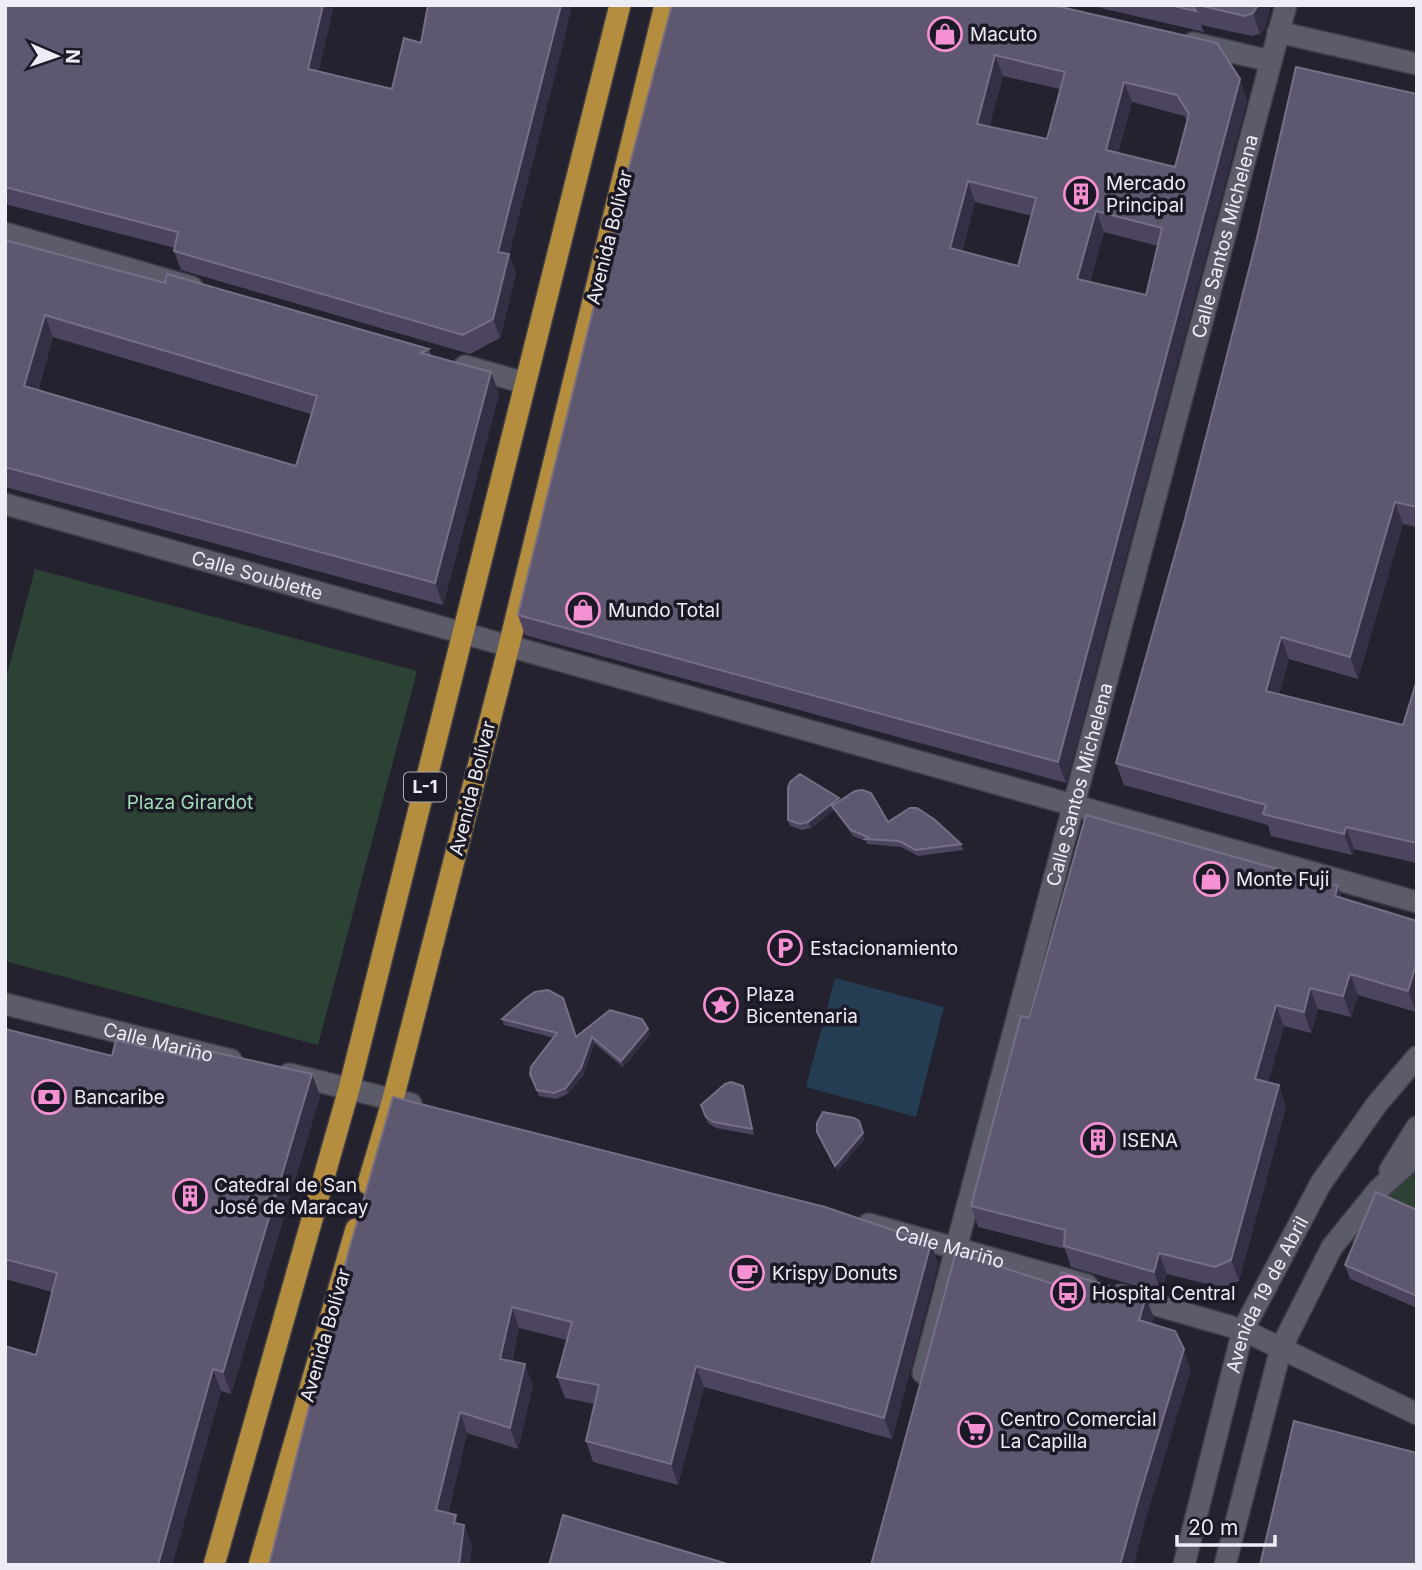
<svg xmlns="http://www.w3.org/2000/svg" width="1422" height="1570" font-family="Inter,sans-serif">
  <rect width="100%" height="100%" fill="#24222f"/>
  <path fill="#2c4235" d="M 35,569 L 417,671 L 318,1045 L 5,961 L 5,682 Z
    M 1417,1163 L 1417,1262 L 1349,1241 L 1388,1179 Z"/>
  <path fill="#253d53" d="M 835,978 L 944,1007 L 916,1117 L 806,1087 Z"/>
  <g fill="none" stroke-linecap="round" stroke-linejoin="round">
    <g stroke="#3e3e48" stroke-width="24">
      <g id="minor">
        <path d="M 1278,32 L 1417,64"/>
        <path d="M 1193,43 L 1271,61"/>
        <path d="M 5,233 L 192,287"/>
        <path d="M 465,366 L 525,383"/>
        <path id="s1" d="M 5,504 L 1417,902"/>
        <path id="s2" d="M 5,1004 L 231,1060"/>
        <path d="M 289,1074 L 411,1104"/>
        <path d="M 1390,1170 L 1417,1127"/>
        <path id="s3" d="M 869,1224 L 1087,1285"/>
        <path d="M 1121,1295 L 1243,1330 L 1417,1414"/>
        <path id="s4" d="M 923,1373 L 1286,5"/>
        <path id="s5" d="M 1184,1565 L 1243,1330 L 1321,1183 L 1377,1104 L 1417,1057"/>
        <path d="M 1225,1565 L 1281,1348 L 1332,1247 L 1378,1190 L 1417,1155"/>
      </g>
    </g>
    <g stroke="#3e3e48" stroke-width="24">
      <path id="major" d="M 368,1184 L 393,1099 L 509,646 L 665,5
        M 214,1565 L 349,1089 L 620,5
        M 259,1565 L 356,1229"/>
    </g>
    <use href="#minor" stroke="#5c5b69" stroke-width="21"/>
    <use href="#major" stroke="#b48d3f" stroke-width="21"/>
  </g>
  <path fill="#4d455f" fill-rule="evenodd" d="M 5,5 L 334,5 L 318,72 L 392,89 L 421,43 L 428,5 L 572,5 L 509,254 L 516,273 L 500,338 L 470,354 L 181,270 L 174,251 L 175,248 L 5,204 Z
    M 672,5 L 1052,5 L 1247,100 L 1066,783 L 525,635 L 518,615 ZM 1003,76 L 1060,89 L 1047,139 L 989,127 ZM 1132,102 L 1184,116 L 1187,120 L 1175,167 L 1118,153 ZM 975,202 L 1032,216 L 1018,266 L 962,251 ZM 1104,232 L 1158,246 L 1146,295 L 1090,282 Z
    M 1088,5 L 1271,5 L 1265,28 L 1260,34 L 1252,36 L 1201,25 L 1204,32 Z
    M 1417,94 L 1417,527 L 1403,524 L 1358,679 L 1289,659 L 1279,694 L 1403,725 L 1417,680 L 1417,863 L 1354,849 L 1352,855 L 1271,836 L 1268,825 L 1124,785 L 1116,763 Z
    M 5,240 L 165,283 L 429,349 L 431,356 L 491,372 L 499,394 L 443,605 L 5,487 ZM 53,337 L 311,414 L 296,466 L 38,390 Z
    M 839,798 L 840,801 L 888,822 L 961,844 L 963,850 L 918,856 L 901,847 L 867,844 L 866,841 L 853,836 L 834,810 L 811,828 L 802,830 L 790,826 L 788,820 Z
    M 1338,886 L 1342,899 L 1417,921 L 1416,1012 L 1358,995 L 1351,1017 L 1318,1009 L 1311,1033 L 1284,1026 L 1268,1082 L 1286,1106 L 1239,1281 L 1223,1288 L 1167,1274 L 1161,1293 L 1071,1267 L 1065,1249 L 978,1227 L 971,1206 L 1029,1018 Z
    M 502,1019 L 576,1037 L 648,1029 L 650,1035 L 623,1067 L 594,1043 L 584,1074 L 568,1094 L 556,1099 L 539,1096 L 530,1074 L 554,1038 L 504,1025 Z
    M 5,1029 L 112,1056 L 320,1096 L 231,1394 L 221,1391 L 172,1565 L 36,1355 L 52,1292 L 5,1279 Z
    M 743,1086 L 754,1135 L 716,1128 L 708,1123 L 701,1105 Z
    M 1417,1210 L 1417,1308 L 1350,1279 L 1345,1265 Z
    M 931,1243 L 938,1264 L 892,1439 L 704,1387 L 678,1485 L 593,1462 L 586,1441 L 595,1404 L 565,1398 L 557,1377 L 567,1340 L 519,1328 L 512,1361 L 533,1385 L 518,1449 L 467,1433 L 448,1513 L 459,1524 L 464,1525 L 472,1546 L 269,1565 L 348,1254 Z"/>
  <path fill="#352f45" d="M 323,5 L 334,5 L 315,88 L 308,69 Z
    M 561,5 L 572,5 L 565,37 L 505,271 L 498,252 Z
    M 1258,5 L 1271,5 L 1265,28 L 1260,34 L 1253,13 Z
    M 995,55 L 1003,76 L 985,145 L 977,124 Z
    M 1240,79 L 1247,100 L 1066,783 L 1058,762 Z
    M 1124,82 L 1132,102 L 1113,171 L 1106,150 Z
    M 968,181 L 975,202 L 958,268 L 950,248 Z
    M 1096,211 L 1104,232 L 1085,299 L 1077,279 Z
    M 509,254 L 516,273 L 500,338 L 493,319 Z
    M 45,315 L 53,337 L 32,408 L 24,386 Z
    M 491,372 L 499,394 L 443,605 L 435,583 Z
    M 1395,502 L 1403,524 L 1358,679 L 1350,657 Z
    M 1281,637 L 1289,659 L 1274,713 L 1266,691 Z
    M 839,798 L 841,804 L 832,806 L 834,810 L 811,828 L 808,822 Z
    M 1346,827 L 1354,849 L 1352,855 L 1344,834 Z
    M 1338,886 L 1345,907 L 1335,896 Z
    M 1417,961 L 1417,1009 L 1416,1012 L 1408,991 Z
    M 1350,974 L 1358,995 L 1351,1017 L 1343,996 Z
    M 1310,988 L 1318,1009 L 1311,1033 L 1304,1012 Z
    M 1276,1005 L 1284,1026 L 1263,1100 L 1255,1079 Z
    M 648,1029 L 650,1035 L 623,1067 L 621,1061 Z
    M 592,1037 L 594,1043 L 584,1074 L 568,1094 L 566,1088 Z
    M 312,1074 L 320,1096 L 231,1394 L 223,1372 Z
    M 1279,1085 L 1286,1106 L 1239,1281 L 1231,1260 Z
    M 743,1086 L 745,1092 L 754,1135 L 752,1129 Z
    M 863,1133 L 865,1139 L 837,1172 L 835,1166 Z
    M 931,1243 L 938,1264 L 892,1439 L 884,1418 Z
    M 1159,1253 L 1167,1274 L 1161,1293 L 1154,1272 Z
    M 1146,1297 L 1154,1318 L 1147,1341 L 1139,1320 Z
    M 512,1307 L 519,1328 L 507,1380 L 500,1359 Z
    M 1184,1349 L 1191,1370 L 1145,1522 L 1134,1565 L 1120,1565 L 1138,1501 Z
    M 525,1364 L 533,1385 L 518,1449 L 510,1428 Z
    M 696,1366 L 704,1387 L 678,1485 L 671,1464 Z
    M 213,1369 L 221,1391 L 172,1565 L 158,1565 Z
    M 460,1412 L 467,1433 L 443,1531 L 436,1510 Z
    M 456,1515 L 463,1535 L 464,1525 L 472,1546 L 470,1565 L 459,1565 L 454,1523 Z"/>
  <path fill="#5e5770" stroke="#756e85" stroke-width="2" fill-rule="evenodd" d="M 5,5 L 323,5 L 308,69 L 392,89 L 404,38 L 421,43 L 428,5 L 561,5 L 498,252 L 509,254 L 493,319 L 463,335 L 174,251 L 178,232 L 5,187 Z
    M 672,5 L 1052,5 L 1217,43 L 1240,79 L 1058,762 L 518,615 L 618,209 ZM 995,55 L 1065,72 L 1047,139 L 977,124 ZM 1124,82 L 1177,95 L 1189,114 L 1175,167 L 1106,150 ZM 968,181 L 1036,198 L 1018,266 L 950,248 ZM 1096,211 L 1162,228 L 1146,295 L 1077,279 Z
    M 1169,5 L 1192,5 L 1196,11 Z
    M 1198,5 L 1258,5 L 1253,13 L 1245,16 Z
    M 1296,67 L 1417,94 L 1417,507 L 1395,502 L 1350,657 L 1281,637 L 1266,691 L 1403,725 L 1417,680 L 1417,843 L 1346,827 L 1344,834 L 1263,814 L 1266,805 L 1116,763 L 1185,519 L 1256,242 Z
    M 5,240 L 165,283 L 167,274 L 429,349 L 421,353 L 491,372 L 435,583 L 5,467 ZM 45,315 L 317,396 L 296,466 L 24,386 Z
    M 800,774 L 839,798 L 808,822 L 800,824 L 788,820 L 788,788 L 790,782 Z
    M 862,790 L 871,793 L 888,822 L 910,808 L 917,808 L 935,820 L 961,844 L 916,850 L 899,841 L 865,839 L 868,837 L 851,830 L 832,806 L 855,791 Z
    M 1086,815 L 1338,886 L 1335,896 L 1417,921 L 1417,961 L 1408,991 L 1350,974 L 1343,996 L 1310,988 L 1304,1012 L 1276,1005 L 1255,1079 L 1279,1085 L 1231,1260 L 1215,1267 L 1159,1253 L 1154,1272 L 1064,1246 L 1065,1230 L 971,1206 L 1021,1016 L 1029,1018 Z
    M 548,990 L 563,998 L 576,1037 L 610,1010 L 642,1019 L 648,1029 L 621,1061 L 592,1037 L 581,1068 L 566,1088 L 554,1093 L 537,1090 L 530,1074 L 531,1067 L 557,1033 L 502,1019 L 526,998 L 535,992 Z
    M 5,1029 L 112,1056 L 116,1040 L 200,1060 L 204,1050 L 312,1074 L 223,1372 L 213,1369 L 158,1565 L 5,1565 L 5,1346 L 36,1355 L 57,1273 L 5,1259 Z
    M 731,1082 L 743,1086 L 752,1129 L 714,1122 L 706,1117 L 701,1105 L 725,1084 Z
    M 393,1097 L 825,1207 L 931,1243 L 884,1418 L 696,1366 L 671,1464 L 586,1441 L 599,1385 L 557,1377 L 572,1322 L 512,1307 L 500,1359 L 525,1364 L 510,1428 L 460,1412 L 436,1510 L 456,1515 L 454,1523 L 464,1525 L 459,1565 L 269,1565 L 348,1254 Z
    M 823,1112 L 854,1118 L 859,1121 L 863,1133 L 835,1166 L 817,1132 L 817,1123 Z
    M 1376,1192 L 1417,1210 L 1417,1296 L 1345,1265 Z
    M 956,1252 L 1059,1286 L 1061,1272 L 1146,1297 L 1139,1320 L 1175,1331 L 1184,1349 L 1138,1501 L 1120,1565 L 871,1565 Z
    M 1294,1421 L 1417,1453 L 1417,1565 L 1260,1565 Z
    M 563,1515 L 731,1565 L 549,1565 Z"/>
  <defs>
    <g id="shop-ring" transform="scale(1.75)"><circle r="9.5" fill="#1b1925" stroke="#f591d2" stroke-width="1.5"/><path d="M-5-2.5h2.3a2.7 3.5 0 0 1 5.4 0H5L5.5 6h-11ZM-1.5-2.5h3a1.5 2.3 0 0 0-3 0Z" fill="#f591d2"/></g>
    <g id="building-ring" transform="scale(1.75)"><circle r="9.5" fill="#1b1925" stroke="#f591d2" stroke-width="1.5"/><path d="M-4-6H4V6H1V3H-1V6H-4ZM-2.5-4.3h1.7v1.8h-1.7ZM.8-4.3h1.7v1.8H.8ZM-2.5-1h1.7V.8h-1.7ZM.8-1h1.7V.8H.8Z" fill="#f591d2"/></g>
    <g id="parking-ring" transform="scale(1.75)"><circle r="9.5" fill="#1b1925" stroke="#f591d2" stroke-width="1.5"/><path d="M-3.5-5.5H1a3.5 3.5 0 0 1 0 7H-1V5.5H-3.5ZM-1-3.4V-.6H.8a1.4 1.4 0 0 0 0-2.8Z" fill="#f591d2"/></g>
    <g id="sight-ring" transform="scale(1.75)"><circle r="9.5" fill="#1b1925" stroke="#f591d2" stroke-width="1.5"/><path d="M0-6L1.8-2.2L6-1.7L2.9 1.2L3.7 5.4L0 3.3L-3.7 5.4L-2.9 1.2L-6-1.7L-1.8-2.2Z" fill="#f591d2"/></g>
    <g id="bank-ring" transform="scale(1.75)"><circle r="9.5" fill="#1b1925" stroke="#f591d2" stroke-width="1.5"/><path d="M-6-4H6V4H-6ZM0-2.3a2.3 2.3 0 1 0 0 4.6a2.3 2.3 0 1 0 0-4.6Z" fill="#f591d2"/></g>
    <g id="cafe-ring" transform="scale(1.75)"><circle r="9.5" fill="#1b1925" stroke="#f591d2" stroke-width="1.5"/><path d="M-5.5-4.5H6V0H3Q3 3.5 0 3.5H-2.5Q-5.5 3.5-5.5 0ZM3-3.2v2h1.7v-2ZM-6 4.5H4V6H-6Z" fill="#f591d2"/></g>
    <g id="bus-ring" transform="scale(1.75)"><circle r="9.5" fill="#1b1925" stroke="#f591d2" stroke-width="1.5"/><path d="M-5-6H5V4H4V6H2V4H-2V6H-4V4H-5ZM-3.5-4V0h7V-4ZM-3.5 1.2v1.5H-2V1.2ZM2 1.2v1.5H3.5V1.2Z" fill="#f591d2"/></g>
    <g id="supermarket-ring" transform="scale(1.75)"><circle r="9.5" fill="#1b1925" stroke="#f591d2" stroke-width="1.5"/><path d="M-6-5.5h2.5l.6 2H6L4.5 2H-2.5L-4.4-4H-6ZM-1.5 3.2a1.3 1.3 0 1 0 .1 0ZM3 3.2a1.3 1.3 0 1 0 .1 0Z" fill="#f591d2"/></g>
  </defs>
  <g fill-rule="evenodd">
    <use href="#shop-ring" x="945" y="34"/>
    <use href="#building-ring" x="1081" y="194"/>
    <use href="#shop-ring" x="583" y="610"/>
    <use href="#shop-ring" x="1211" y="879"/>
    <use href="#parking-ring" x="785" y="948"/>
    <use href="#sight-ring" x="721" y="1005"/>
    <use href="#bank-ring" x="49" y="1097"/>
    <use href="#building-ring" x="1098" y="1140"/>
    <use href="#building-ring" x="190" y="1196"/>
    <use href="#cafe-ring" x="747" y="1273"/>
    <use href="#bus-ring" x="1068" y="1293"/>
    <use href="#supermarket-ring" x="975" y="1430"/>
  </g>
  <g text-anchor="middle" stroke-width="7" stroke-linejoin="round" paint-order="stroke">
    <rect fill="#1b1925" stroke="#afadb7" stroke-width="2" x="404" y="772.5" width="42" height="29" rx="5"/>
    <g font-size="18" font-weight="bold" fill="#eeedf6">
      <text x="425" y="793">L-1</text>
    </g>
    <g font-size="19" fill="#eeedf6" stroke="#1b1925" text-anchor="start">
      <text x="970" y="41">Macuto</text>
      <text x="1106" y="190">Mercado<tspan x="1106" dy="22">Principal</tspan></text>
      <text x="608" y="617">Mundo Total</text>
      <text x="1236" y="886">Monte Fuji</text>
      <text x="810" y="955">Estacionamiento</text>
      <text x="746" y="1001">Plaza<tspan x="746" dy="22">Bicentenaria</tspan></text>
      <text x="74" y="1104">Bancaribe</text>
      <text x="1122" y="1147">ISENA</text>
      <text x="214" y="1192">Catedral de San<tspan x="214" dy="22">José de Maracay</tspan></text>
      <text x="772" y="1280">Krispy Donuts</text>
      <text x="1092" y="1300">Hospital Central</text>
      <text x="1000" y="1426">Centro Comercial<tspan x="1000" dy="22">La Capilla</tspan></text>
    </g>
    <g font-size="19" fill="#eeedf6" stroke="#1b1925">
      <text transform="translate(609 237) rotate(-76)" y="7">Avenida Bolívar</text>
      <text dy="7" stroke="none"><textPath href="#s4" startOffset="1176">Calle Santos Michelena</textPath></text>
      <text dy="7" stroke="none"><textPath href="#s1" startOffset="262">Calle Soublette</textPath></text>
      <text dy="7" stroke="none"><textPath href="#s4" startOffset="609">Calle Santos Michelena</textPath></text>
      <text transform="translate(472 788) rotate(-76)" y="7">Avenida Bolívar</text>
      <text dy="7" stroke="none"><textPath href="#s2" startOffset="158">Calle Mariño</textPath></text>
      <text dy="7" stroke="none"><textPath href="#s3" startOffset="84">Calle Mariño</textPath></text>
      <text dy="7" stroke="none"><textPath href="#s5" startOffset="284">Avenida 19 de Abril</textPath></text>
      <text transform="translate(325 1335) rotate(-74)" y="7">Avenida Bolívar</text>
    </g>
    <g font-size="19" fill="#a0dcb7" stroke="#1b1925">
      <text x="190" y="809">Plaza Girardot</text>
    </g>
  </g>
  <rect width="1422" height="1570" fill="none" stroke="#eeedf6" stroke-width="14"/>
  <g transform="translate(56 56) rotate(92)" stroke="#1b1925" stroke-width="5" paint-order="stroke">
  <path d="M0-5L12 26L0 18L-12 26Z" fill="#eeedf6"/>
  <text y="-10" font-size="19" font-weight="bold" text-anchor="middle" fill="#eeedf6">N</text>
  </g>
  <path d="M1177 1535v10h98v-10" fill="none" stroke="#eeedf6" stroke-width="3.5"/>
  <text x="1188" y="1535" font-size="21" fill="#eeedf6" stroke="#1b1925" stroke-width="5" paint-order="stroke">20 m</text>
</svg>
